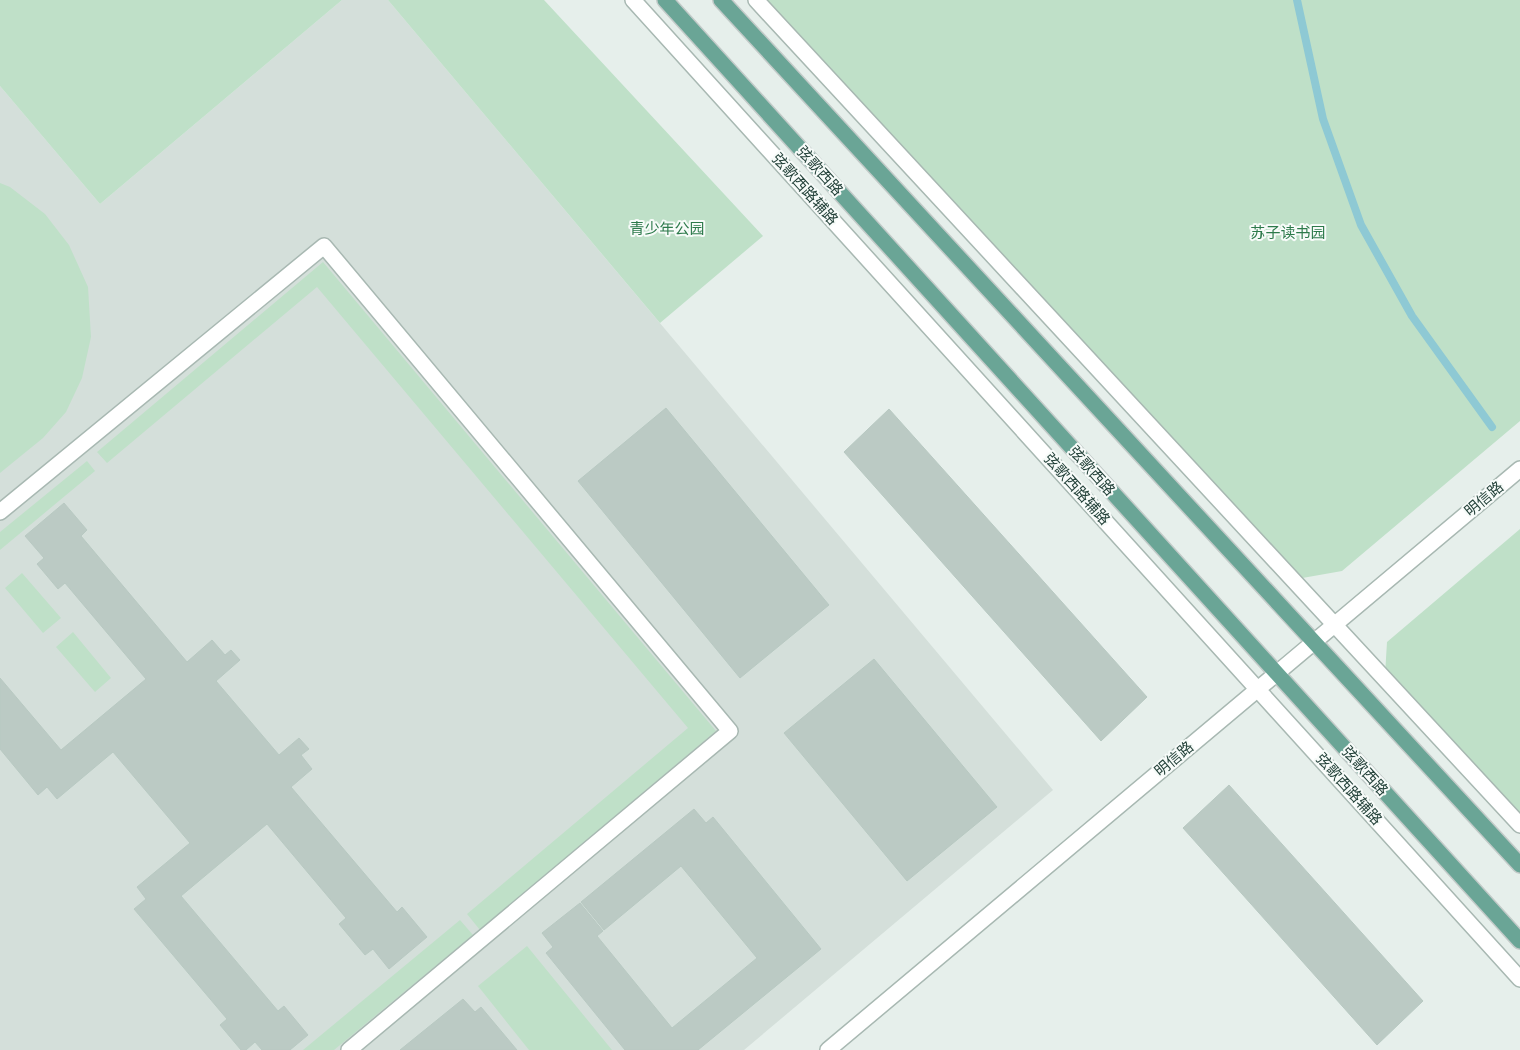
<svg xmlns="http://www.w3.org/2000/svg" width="1520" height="1050" font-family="'Roboto Condensed','Noto Sans SC',sans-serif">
  <rect width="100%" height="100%" fill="#e6efeb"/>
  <path fill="#d4dfda" d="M 342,0 L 388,0 L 1053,790 L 744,1050 L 0,1050 L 0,86 L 100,204 Z"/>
  <path fill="#bfe0c8" d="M 0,0 L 342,0 L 100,204 L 0,86 Z
    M 388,0 L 544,0 L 763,236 L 660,323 Z
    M 761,0 L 1520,0 L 1520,421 L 1342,571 L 1291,580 Z
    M 0,183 L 10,187 L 45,214 L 69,245 L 88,287 L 91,337 L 82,378 L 66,412 L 43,438 L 0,473 Z
    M 323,262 L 716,731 L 480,930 L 467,914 L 688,728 L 317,287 L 107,463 L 97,452 Z
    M 87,461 L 95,471 L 0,550 L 0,532 Z
    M 1520,529 L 1520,822 L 1385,675 L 1387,642 Z
    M 22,573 L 61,618 L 43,633 L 5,588 Z
    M 73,632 L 111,678 L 95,692 L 56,647 Z
    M 460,920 L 473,935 L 334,1050 L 303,1050 Z
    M 527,946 L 612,1050 L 529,1050 L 478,986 Z"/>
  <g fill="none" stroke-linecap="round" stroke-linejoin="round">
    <path stroke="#8ec9d4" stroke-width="8" d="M 1297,0 L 1323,119 L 1361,225 L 1412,316 L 1492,427"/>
  </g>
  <path fill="#bbcac4" stroke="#b8c9c2" d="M 666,408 L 829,605 L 740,678 L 578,481 Z
    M 889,409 L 1147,697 L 1101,741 L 844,452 Z
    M 64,503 L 87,530 L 81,536 L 187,662 L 212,640 L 225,655 L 231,650 L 240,660 L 216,681 L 279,755 L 299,738 L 309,749 L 301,755 L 312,769 L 291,787 L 397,912 L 402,907 L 427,937 L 389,969 L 373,949 L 365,955 L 339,924 L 346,918 L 267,824 L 181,896 L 278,1011 L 284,1006 L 308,1035 L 290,1050 L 262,1050 L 255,1042 L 246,1050 L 241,1050 L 220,1025 L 227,1019 L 134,909 L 146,899 L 137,887 L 190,843 L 113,752 L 57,799 L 47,787 L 38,795 L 0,749 L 0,678 L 61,750 L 146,679 L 65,583 L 58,589 L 37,564 L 44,558 L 25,536 Z
    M 874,659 L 997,807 L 907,881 L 784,733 Z
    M 1229,785 L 1423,1001 L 1377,1045 L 1183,828 Z
    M 694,809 L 706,823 L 713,817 L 821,949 L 698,1050 L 625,1050 L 546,953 L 553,947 L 542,933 L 580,903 L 603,931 L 597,936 L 672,1028 L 757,958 L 681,866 L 604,930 L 581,902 Z
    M 463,999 L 475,1012 L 481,1007 L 517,1050 L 400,1050 Z"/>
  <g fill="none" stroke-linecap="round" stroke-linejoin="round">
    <g stroke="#a8b8b2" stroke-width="18">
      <path id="minor" d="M 633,0 L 1520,979
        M 756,0 L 1520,825
        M 0,512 L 324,246 L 730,731 L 349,1050
        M 828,1050 L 1520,469"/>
    </g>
    <g stroke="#c2cac8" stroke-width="18">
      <path id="major" d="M 665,0 L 1520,941
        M 721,0 L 1520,865"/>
    </g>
    <use href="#minor" stroke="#fff" stroke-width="15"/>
    <use href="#major" stroke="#6aa596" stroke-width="15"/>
  </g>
  <g text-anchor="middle" stroke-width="4" stroke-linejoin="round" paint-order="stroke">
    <g font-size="15" fill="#24423a" stroke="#f7fbf9">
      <text transform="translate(820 171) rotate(48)" y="5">弦歌西路</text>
      <text transform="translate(805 189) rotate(48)" y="5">弦歌西路辅路</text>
      <text transform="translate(1092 471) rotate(48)" y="5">弦歌西路</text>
      <text transform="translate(1077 489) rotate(48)" y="5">弦歌西路辅路</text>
      <text transform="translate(1484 499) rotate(-40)" y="5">明信路</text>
      <text transform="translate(1174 759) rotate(-40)" y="5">明信路</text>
      <text transform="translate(1365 771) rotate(48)" y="5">弦歌西路</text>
      <text transform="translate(1349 789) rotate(48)" y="5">弦歌西路辅路</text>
    </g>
    <g font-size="15" fill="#2d7a4b" stroke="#f7fbf9">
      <text x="667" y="234">青少年公园</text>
      <text x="1288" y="238">苏子读书园</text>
    </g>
  </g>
</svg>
